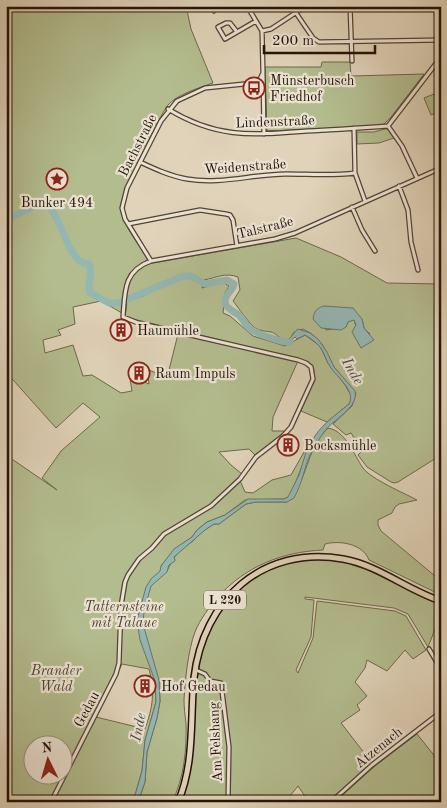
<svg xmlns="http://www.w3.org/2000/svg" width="447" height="808" font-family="'Old Standard TT',serif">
  <rect width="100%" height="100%" fill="#e0d3b9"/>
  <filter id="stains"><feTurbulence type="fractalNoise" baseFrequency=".004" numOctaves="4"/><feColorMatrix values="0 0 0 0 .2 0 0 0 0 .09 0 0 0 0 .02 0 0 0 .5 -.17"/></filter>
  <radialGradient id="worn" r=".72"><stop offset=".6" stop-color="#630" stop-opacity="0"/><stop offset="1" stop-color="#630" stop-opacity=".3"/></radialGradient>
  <path fill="#b3bc8e" stroke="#6b684a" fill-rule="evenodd" d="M 6,6 L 186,6 L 191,29 L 213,83 C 201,87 176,95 168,105 C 159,116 120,196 121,209 C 122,224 140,246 148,259 L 130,273 L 127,279 L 122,313 L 101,301 L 73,307 L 75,324 L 58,330 L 61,335 L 43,340 L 45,353 L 73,345 L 83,376 L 92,375 L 121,393 L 132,391 L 130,379 L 134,378 L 149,384 L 147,369 L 167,378 L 178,334 L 298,361 L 273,417 L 272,431 L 286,431 L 283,435 L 256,456 L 249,449 L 219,452 L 231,465 L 242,474 L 239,478 L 245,492 L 253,493 L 272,480 L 291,475 L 308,445 L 310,446 L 291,494 L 288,497 L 284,499 L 245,500 L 225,515 L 207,522 L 197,530 L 192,537 L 174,550 L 161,566 L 164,574 C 169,570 168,565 175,560 L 174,558 L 179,551 L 193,541 L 200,533 L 214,524 L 219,524 L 246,504 L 256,502 L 287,502 C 292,494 300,485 303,476 C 310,458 314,441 328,428 C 346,431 354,455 363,468 C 371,479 404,493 417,500 L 399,504 L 395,507 L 392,513 L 378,520 L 378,525 L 381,531 L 441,581 L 441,595 L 369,560 C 363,544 340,540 325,544 L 323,550 C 282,552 246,566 218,597 C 209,608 200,619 195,632 C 188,650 185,681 184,700 C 184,708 185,715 186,723 C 187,748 184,779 172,802 L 138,802 L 145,782 L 147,752 L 157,718 L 160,701 L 159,680 L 155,681 L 156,702 L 145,740 L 142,771 L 133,802 L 6,802 L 6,455 L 57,490 L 42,478 L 61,451 L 100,417 L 83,403 L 56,428 L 6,372 ZM 122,664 L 149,669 C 155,693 153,707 145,729 L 96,717 ZM 32,746 L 62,746 L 62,776 L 32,776 Z
    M 322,62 L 350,62 L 351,76 L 424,74 L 391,117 L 384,124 L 373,127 L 267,131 L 265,67 L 321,67 Z
    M 434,94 L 441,111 L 431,115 L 424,98 Z
    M 385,129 L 388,129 L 394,138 L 379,143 L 357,144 L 357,132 L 374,132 Z
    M 296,238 L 341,257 L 387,283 L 441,284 L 441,455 L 398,482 L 394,483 L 391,482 L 367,467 L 358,455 L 362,451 L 351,433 L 346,435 L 333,424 L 352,406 L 356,393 L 334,367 L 322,344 L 312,334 L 303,329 L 294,332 L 290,339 L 284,341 C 280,338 275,333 271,332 C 265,331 260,331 255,328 C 251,326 238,307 233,301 L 240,290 L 238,277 C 225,272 216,278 204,280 L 202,288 L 223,282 L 229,286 L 225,293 L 223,313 L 230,316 L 253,336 L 285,346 L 305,335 L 320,346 L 328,363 L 345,385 L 352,397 L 349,404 L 327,422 L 301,411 C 304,402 318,376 313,368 C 310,364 303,361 299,359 L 125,317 L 127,302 L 146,295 L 145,291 L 126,297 C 128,281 133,271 147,264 ZM 324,306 L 362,319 L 364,328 L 370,334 L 361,348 L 354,319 L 348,322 L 346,327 L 326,330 Z
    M 322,559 L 343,562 L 368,570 L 434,602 L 441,603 L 441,614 L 428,647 L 408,614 L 394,608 L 305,597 L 305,599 L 314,600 L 311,637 L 296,670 L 298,673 L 313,638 L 317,601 L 395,611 L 406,616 L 426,650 L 413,659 L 405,650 L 387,671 L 367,660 L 365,668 L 355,682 L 367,696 L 357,705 L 360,710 L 341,723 L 372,763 L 329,802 L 309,802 L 298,786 L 285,802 L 180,802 C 199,762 192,717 197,674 C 198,663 202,652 206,641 C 226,588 266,561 322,559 Z
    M 417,734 L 441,764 L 441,802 L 335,802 L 375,766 Z"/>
  <path fill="#94b7b2" stroke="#67756e" d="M 324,306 L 353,308 L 362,319 L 364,328 L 374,340 L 361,348 L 352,332 L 356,325 L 354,320 L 348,322 L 346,327 L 341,330 L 321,328 L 313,319 C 314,311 317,308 324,306 Z
    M 298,329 L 310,333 L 318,339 L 327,352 L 334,367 L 355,391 C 359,408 332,420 324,432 C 316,443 308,456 305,469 C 302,479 299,489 294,498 L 287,502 L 256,502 L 246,504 L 219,524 L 214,524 L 205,530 L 174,557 L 175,561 L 169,565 L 167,572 L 151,586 L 144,611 L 143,624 L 159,680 L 160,701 L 157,718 L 147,752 L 145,782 L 138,802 L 133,802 L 142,771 L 145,740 L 156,702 L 155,681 L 140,640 L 137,620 L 146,587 L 151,579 L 160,571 L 161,566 L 174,549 L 192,537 L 197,530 L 207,522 L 225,515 L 248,499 L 284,499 L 288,497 L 299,475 L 307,449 L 310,448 C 314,429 335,416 349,404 C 356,391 338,378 331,368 C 326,362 325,353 320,347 C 316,342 310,338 305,335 L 297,339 L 295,337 L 288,344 L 280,343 L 282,340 C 291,342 292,333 298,329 Z"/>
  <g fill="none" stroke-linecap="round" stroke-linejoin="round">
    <path stroke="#94b7b2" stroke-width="7" d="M 6,218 C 21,217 32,203 46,203 C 61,217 67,253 81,262 C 83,263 86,263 89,264 C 94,275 86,283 90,293 L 109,303 L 119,303 L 183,276 L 191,276 L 205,284 L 227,280 L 234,284 C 233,291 222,296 226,305 C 229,310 235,312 239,315 C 243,319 245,324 249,328 C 255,333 282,343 290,342"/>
    <g stroke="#524334" stroke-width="5.5">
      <path id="minor" d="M 213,6 L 214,11
        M 350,6 L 352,61
        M 296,13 L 313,38 L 319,42 L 441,40
        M 262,31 L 271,29 L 306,6
        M 237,32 L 230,23 L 226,23 L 218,27 L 225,39 L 256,21
        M 263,74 L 264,134
        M 168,109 C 217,139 252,135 307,131 C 334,130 361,128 388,126
        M 354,128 L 355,173 L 365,201
        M 140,162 C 155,169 170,176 187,179 C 220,185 253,174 286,174 C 309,174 332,176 355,173
        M 417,178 L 402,146 L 388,126 L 441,57
        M 399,186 L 408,210 L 411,242 L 418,270
        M 352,207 L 362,230 L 375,251
        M 128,224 L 200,210 L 226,214 L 230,215 L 233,220 L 237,246
        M 151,261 L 125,219 L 122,208 L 127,188 L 161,121 L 177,101 L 205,88 L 254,83 L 260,79 L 263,73 L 262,31 L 247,6
        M 429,649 L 441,669
        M 196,670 L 205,674 L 210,681 L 221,683 L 229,747 L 228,802
        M 51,802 L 116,674 L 119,663 L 121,606 L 125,582 L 128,575 L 139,559 L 152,548 L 164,534 L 211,506 L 240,479 L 256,457 L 283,436 L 291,427 L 313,379 L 311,367 L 306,363 L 298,360 L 138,323 L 123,317 C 125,292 123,271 151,261 L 275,239 L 295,233 L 441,168
        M 331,802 L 372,765 L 441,712"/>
    </g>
    <g stroke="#231307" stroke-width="8">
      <path id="primary" d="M 178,802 C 195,763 190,719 194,678 C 203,600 262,545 343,559 C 378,565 407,590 441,601"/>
    </g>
    <use href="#minor" stroke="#ebe2d2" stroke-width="3"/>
    <use href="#primary" stroke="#e0d3b9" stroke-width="5"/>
  </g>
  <defs>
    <g id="bus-ring" transform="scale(1.125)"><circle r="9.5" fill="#ebe2d2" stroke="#8f2418" stroke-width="1.5"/><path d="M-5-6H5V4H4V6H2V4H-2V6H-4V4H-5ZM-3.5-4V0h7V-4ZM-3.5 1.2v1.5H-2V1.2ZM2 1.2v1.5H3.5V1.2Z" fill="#8f2418"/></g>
    <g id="sight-ring" transform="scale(1.125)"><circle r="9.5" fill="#ebe2d2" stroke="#8f2418" stroke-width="1.5"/><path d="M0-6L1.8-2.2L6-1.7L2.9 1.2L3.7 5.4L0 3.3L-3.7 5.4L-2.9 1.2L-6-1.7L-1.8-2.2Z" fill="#8f2418"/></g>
    <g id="building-ring" transform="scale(1.125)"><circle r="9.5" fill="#ebe2d2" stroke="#8f2418" stroke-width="1.5"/><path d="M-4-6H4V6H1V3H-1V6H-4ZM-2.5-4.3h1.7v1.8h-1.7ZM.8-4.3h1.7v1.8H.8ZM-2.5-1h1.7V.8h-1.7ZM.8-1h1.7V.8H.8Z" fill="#8f2418"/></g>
  </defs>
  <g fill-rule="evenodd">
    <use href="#bus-ring" x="254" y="88"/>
    <use href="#sight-ring" x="57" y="179"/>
    <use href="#building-ring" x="121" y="330"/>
    <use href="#building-ring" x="139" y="373"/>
    <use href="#building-ring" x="288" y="445"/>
    <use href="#building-ring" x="145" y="686"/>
  </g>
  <g text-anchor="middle" stroke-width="4.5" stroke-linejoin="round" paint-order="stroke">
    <rect fill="#ebe2d2" stroke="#5f5144" stroke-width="1" x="204" y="590.5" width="42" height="19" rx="4"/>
    <g font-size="12" font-weight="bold" fill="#231307">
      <text x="225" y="604">L 220</text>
    </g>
    <g font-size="14" fill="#231307" stroke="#ebe2d2" text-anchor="start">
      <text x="270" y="85">Münsterbusch<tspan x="270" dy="16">Friedhof</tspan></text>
      <text x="57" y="207" text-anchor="middle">Bunker 494</text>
      <text x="137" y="335">Haumühle</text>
      <text x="155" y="378">Raum Impuls</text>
      <text x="304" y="450">Bocksmühle</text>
      <text x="161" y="691">Hof Gedau</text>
    </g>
    <g font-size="14" fill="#231307" stroke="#ebe2d2">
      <text transform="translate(275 121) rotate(-2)" y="5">Lindenstraße</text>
      <text transform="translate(137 145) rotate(-63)" y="5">Bachstraße</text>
      <text transform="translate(245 166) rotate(-4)" y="5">Weidenstraße</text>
      <text transform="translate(265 227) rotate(-14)" y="5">Talstraße</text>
      <text transform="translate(86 709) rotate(-62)" y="5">Gedau</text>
      <text transform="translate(215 742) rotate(-93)" y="5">Am Felshang</text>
      <text transform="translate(378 747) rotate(-39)" y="5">Atzenach</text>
    </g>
    <g font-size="14" font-style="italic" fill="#4e4630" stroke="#ebe2d2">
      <text x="124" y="611">Tatternsteine<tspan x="124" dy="16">mit Talaue</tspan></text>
      <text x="56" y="675">Brander<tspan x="56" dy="16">Wald</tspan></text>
    </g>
    <g font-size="15" font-style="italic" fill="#4b4c43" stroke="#ebe2d2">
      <text transform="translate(353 371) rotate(60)" y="5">Inde</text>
      <text transform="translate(138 727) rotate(-78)" y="5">Inde</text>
    </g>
  </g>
  <rect width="447" height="808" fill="none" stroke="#e0d3b9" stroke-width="25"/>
  <rect x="8" y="8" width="432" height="793" fill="none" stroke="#231307" stroke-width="2.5"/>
  <rect x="12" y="12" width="422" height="783" fill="none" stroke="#231307"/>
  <g transform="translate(48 760) rotate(355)"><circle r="24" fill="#ebe2d2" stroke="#9b8f81"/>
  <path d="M0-4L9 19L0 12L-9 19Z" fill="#8f2418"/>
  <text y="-8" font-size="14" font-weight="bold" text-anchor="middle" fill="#231307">N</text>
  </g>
  <path d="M264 45v8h111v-8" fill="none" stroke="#231307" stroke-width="2.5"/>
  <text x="272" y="45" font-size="15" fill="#231307" stroke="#ebe2d2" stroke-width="4" paint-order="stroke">200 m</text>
  <rect width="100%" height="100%" filter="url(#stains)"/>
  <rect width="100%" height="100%" fill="url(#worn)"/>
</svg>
